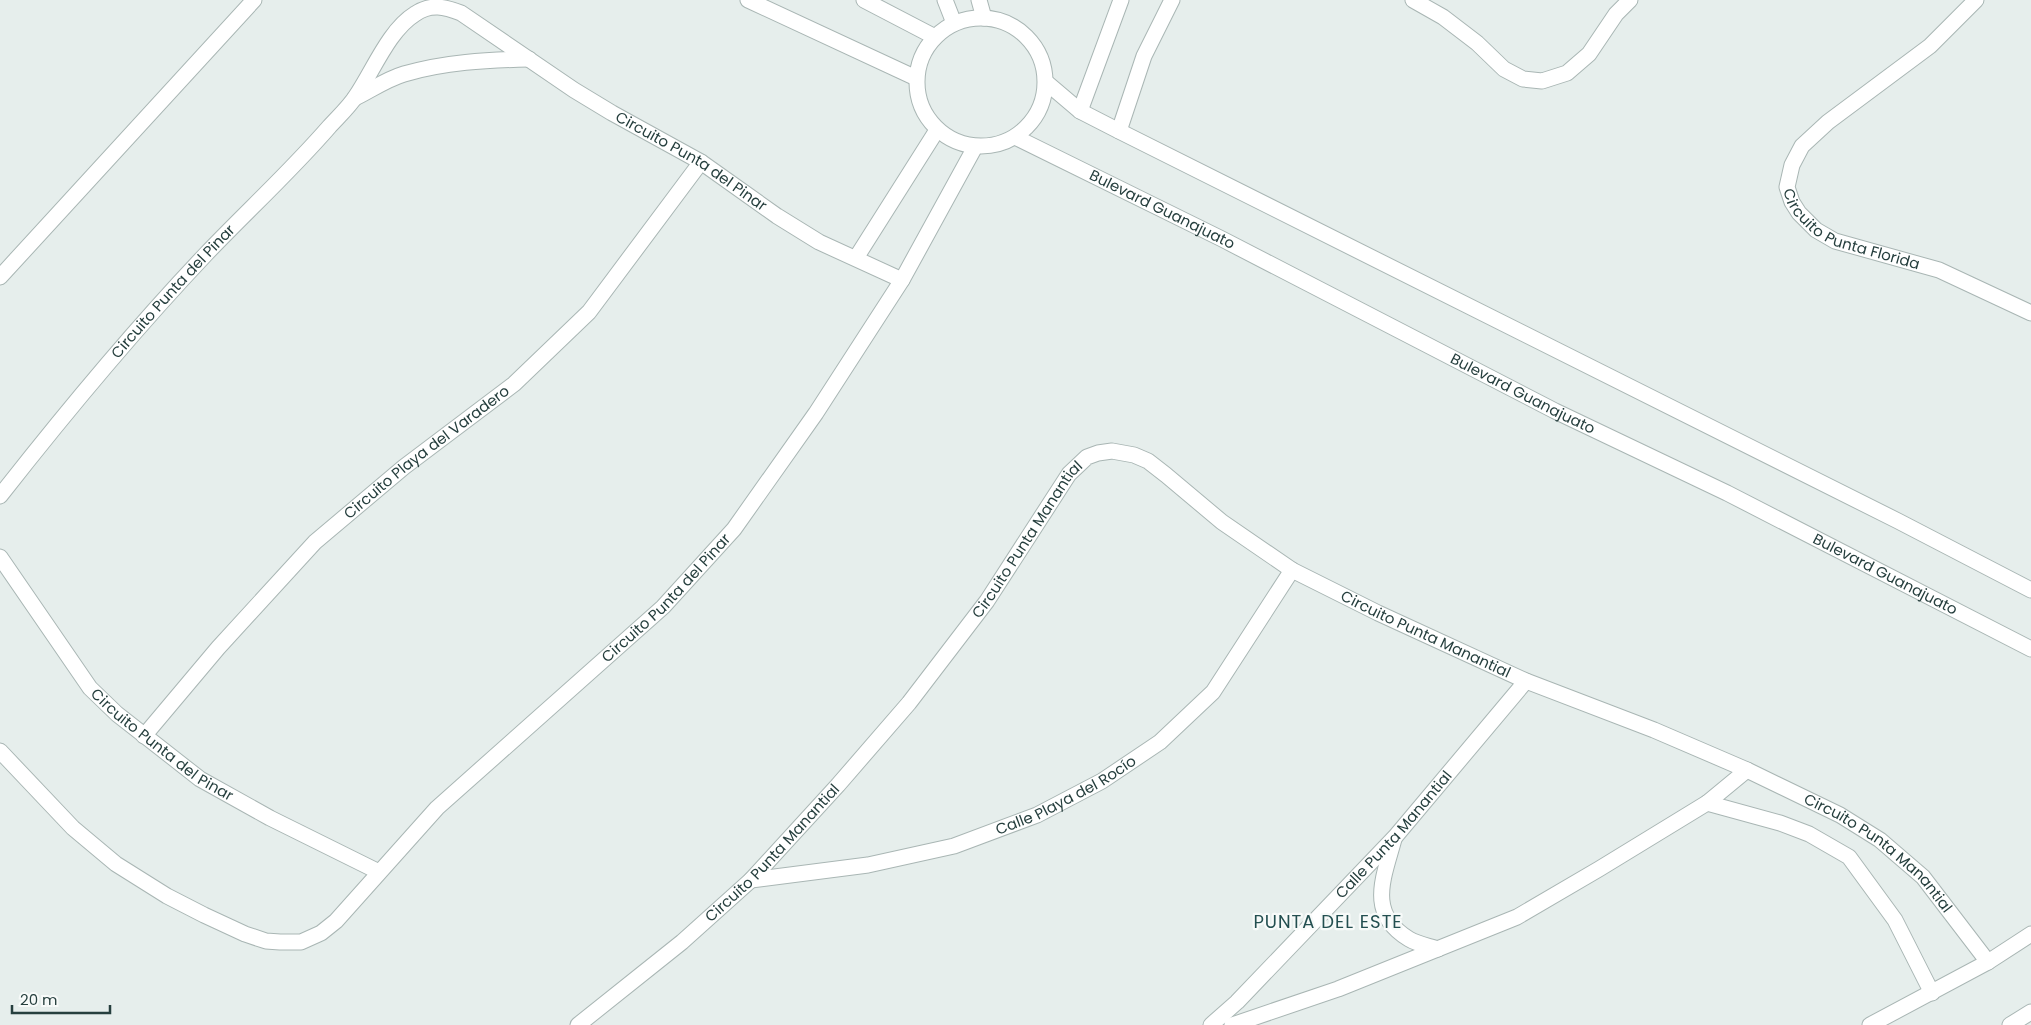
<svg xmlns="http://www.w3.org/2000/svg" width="2031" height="1025" font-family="Poppins,sans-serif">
  <rect width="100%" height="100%" fill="#e6eeec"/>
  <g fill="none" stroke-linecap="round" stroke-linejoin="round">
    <g stroke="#a9b6b4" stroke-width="17">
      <g id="minor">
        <path d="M 748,0 L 916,78"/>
        <path d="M 864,0 L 935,37"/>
        <path d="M 945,0 L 954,23"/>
        <path d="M 979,0 L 984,18"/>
        <path d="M 1413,0 L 1443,17 L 1477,43 L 1504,69 L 1523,79 L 1542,81 L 1567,73 L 1589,54 L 1616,14 L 1630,0"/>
        <path id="s1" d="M 1976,0 L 1930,46 L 1828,122 L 1802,146 L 1792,165 L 1787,187 L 1792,202 L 1799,213 L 1816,230 L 1835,241 L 1939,270 L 2031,313"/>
        <path d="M 355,98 C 371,90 387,79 404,74 C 445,62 486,60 529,59"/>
        <path d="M 1080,111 L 1121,0"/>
        <path d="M 1119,131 L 1144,56 L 1172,0"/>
        <path d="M 856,258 L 937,130"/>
        <path d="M 0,277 L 254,0"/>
        <path id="s2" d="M 0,496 C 65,413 133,331 206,254 C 246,212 290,172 329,127 C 338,117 349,107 356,96 C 373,71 389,30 415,14 C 431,3 445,7 461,13 L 574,90 L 612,113 L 701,162 L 777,216 L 819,242 L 902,280"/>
        <path id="s3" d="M 0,557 L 90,688 L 117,714 L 200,779 L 270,818 L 379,872"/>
        <path id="s4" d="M 144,736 L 218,648 L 315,542 L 404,467 L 514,384 L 589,312 L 701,162"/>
        <path id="s5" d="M 0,751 L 73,828 L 116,864 L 167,896 L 204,915 L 245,934 L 266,941 L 280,942 L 301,942 L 321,933 L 336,921 L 437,808 L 663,607 L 734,529 L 816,413 L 902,280 L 975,147"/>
        <path d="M 1707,803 L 1780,823 L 1809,834 L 1849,857 L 1895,920 L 1932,993"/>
        <path d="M 1394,839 C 1384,877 1366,913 1409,939 C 1417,944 1429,946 1438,949"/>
        <path id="s6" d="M 751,880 L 868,865 L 954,846 L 1037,815 L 1102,781 L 1160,742 L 1213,692 L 1292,570"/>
        <path id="s7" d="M 578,1025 L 682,942 L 751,880 L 838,785 L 909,703 L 987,601 L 1069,474 L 1087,457 L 1098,453 L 1112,451 L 1134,455 L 1148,461 L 1166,475 L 1222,522 L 1292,570 L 1378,613 L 1526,681 L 1654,730 L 1747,770 L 1840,815 L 1880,840 L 1923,877 L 1988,962"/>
        <path id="s8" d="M 1211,1025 L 1237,1002 L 1395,837 L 1526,681"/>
        <path d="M 1232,1025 L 1338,989 L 1517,917 L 1599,869 L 1707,803 L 1747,770"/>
      </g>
    </g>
    <g stroke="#a9b6b4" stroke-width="17">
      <g id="tertiary">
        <circle cx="981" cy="82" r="64"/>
        <path d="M 1047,83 L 1080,111 L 1119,131 L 1898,521 L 2031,590"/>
        <path id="s9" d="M 1015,137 L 1222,239 L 1555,411 L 1727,493 L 2031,649"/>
        <path d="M 1870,1025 L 1988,962 L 2031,934"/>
        <path d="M 2010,1025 L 2031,1012"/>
      </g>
    </g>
    <use href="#minor" stroke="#fff" stroke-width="15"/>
    <use href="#tertiary" stroke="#fff" stroke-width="15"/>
  </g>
  <g text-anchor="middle" stroke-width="4.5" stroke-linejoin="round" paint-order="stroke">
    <g font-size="15" fill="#263f3e" stroke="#f7faf9">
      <text dy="5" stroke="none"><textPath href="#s2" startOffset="960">Circuito Punta del Pinar</textPath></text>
      <text dy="5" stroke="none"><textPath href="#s9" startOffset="164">Bulevard Guanajuato</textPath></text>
      <text dy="5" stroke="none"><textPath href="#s1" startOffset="354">Circuito Punta Florida</textPath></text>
      <text dy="5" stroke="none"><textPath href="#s2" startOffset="268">Circuito Punta del Pinar</textPath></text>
      <text dy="5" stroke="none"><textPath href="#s9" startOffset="569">Bulevard Guanajuato</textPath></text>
      <text dy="5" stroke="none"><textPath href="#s4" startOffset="402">Circuito Playa del Varadero</textPath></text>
      <text dy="5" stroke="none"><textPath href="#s7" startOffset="665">Circuito Punta Manantial</textPath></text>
      <text dy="5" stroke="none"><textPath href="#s9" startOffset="974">Bulevard Guanajuato</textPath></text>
      <text dy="5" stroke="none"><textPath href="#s5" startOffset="870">Circuito Punta del Pinar</textPath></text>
      <text dy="5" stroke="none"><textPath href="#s7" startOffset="1160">Circuito Punta Manantial</textPath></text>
      <text dy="5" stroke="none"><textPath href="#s3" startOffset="251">Circuito Punta del Pinar</textPath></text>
      <text dy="5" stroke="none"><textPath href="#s6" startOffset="329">Calle Playa del Rocío</textPath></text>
      <text dy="5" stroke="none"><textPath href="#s8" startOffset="264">Calle Punta Manantial</textPath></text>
      <text dy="5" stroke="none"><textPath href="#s7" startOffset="260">Circuito Punta Manantial</textPath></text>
      <text dy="5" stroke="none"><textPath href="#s7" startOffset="1666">Circuito Punta Manantial</textPath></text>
    </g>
    <g font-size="18" letter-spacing="1" fill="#234f50" stroke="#f7faf9">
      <text x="1328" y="928">PUNTA DEL ESTE</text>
    </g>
  </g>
  <path d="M12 1005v8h98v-8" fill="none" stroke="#263f3e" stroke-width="2.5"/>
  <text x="20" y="1005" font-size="15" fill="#263f3e" stroke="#f7faf9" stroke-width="4" paint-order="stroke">20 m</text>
</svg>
